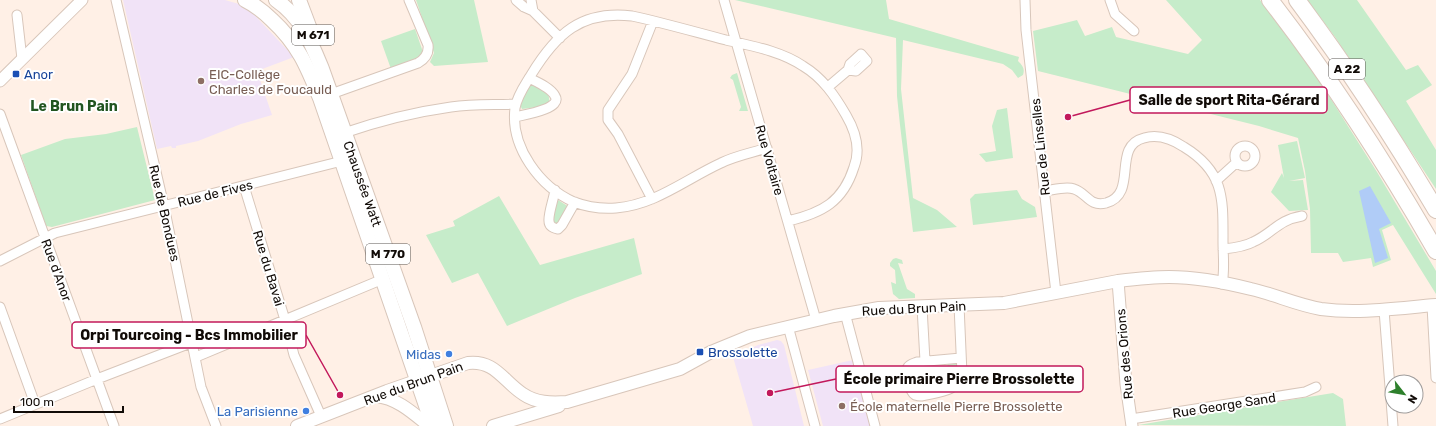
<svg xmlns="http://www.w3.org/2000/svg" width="1436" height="426" font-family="Rubik,sans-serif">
  <rect width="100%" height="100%" fill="#fff0e6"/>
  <path fill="#f1e3f7" d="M 123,0 L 225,0 L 246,6 L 294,57 L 257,71 L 272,115 L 241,124 L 198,141 L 176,146 L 176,148 L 172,148 L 171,146 L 157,149 Z
    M 777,340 L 781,341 L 784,345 L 804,426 L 753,426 L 733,357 L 758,345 Z
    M 853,360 L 872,426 L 823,426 L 808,370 Z"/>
  <path fill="#c6ecca" d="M 416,0 L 474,0 L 488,62 L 434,66 L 430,62 L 434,53 Z
    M 735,0 L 886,0 L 889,19 L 1019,57 L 1018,61 C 1023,66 1025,69 1023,75 L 1018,78 L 1012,70 L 1003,64 L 903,40 L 901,89 L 913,198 L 937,210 L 957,227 L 913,232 L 900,125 L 897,96 L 896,38 Z
    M 1166,0 L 1260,0 L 1315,74 L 1377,172 L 1436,271 L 1436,294 L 1393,225 L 1382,230 L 1391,260 L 1373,267 L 1371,258 L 1343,262 L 1338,253 L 1311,253 L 1310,209 L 1305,171 L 1298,138 L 1259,126 L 1038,71 L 1033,31 L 1077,20 L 1085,36 L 1112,27 L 1116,37 L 1188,54 L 1202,40 Z
    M 1307,0 L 1357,0 L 1406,70 L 1418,65 L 1432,85 L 1406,101 L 1436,150 L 1436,189 L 1335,37 Z
    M 415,29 L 423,52 L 416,60 L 391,69 L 381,41 Z
    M 737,73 L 748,111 L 739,111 L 741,107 L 733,80 L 730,78 L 732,75 Z
    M 534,84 C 541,89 551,92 549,102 L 545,106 L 522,109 L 520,105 L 528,86 Z
    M 1007,108 L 1013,158 L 986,162 L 979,154 L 996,151 L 992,126 L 997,110 Z
    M 137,127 L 155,200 L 52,227 L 46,226 L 21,155 L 65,139 L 106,134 Z
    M 1297,141 L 1305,178 L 1289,181 L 1303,180 L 1308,210 L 1289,211 L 1271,192 L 1282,173 L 1284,178 L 1278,145 Z
    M 1017,190 L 1022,199 L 1035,207 L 1037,217 L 973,225 L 970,199 L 975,194 Z
    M 499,196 L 540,265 L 634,238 L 642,274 L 575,298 L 507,326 L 478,273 L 452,283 L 426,235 L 455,226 L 453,221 Z
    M 558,200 L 569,207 L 559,225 L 552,224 L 555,205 L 556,201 Z
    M 896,258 L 902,260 L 903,264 L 898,263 L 907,289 L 915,294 L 915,298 L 899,299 L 893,294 L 891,282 L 896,284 L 895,270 L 890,266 L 890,263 L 893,259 Z
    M 947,362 L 955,362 L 958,365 L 958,376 L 949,386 L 948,384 L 925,389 L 926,392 L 920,393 L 915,390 C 912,381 908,375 913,367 L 922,365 L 922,371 L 948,368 Z
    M 1333,393 L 1343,399 L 1346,426 L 1138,425 Z"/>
  <path fill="#b0ccf7" d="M 1370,186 L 1391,223 L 1379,229 L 1388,258 L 1375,263 L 1359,191 Z"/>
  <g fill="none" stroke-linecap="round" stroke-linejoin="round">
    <g stroke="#d8c6ba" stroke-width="11">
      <path id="minor" d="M 116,0 L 164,206 L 201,387 L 216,426
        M 516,0 L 524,7 L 533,11 L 560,38
        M 531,0 L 533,11
        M 724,0 L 816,320
        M 1025,0 L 1026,30 L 1056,293
        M 1110,0 L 1115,14 L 1134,31
        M 17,15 L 22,59
        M 828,87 L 848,70 L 856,71 L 867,61 L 861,54 L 850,64 L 848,70
        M 331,94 L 418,63 C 425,59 429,53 428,45 L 409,0
        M 0,114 L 114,426
        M 515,117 C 523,115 563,109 555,96 C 551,88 537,82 529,78
        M 344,133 C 379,121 415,112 451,107 C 473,104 494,105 516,104
        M1235 156a10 10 0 1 1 20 0a10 10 0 1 1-20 0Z
        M 767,148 C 751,153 735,156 721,163 C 686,179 655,205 616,208 C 602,209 587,207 574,202 C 540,187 510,147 515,108 C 517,96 525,85 531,75 C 556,34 581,10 632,16 C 664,23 695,32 726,40 C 752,46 781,51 803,66 C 823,78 835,96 846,115 C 856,132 861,149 854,167 C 843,202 822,213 788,221
        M 1216,181 L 1237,162
        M 244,186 L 285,320 L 294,355 L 321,416
        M 555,190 C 554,198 548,214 549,221 C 549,226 553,228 558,229 L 562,225 L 575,202
        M 1044,191 C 1053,190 1066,186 1074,189 C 1087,193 1089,207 1106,203 C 1139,194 1111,146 1144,138 C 1158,134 1172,139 1184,147 C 1225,172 1223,199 1223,242 C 1223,256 1225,270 1222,284
        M 652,199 L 618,134 L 608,120 L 608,110 L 632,74 L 653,21
        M 1223,249 C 1233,248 1244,247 1253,242 C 1273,233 1278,220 1302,216
        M 0,261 L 55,233 L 342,161
        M 959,305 L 962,374 C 958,392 938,392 922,396 C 919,396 918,396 915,395 C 910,392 904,372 908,367 C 910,364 915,363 917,362 L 961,358
        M 1432,306 L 1436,378
        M 0,307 L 35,404
        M 922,307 L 925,361
        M 1384,310 L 1393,426
        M 845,313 L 875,426
        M 788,326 L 815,426
        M 196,357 L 383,279
        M 0,419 L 97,379 L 193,342
        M 1131,419 L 1305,392 L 1316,387"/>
    </g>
    <g stroke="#d8c6ba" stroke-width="13">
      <path id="tertiary" d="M 0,81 L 82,0
        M 1118,281 L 1126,384 L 1132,426"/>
    </g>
    <g stroke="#d8c6ba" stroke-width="14">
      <path id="secondary" d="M 376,396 C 397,398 413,413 429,426
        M 297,426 L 387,391 L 468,363 C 495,360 503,381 523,394 C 536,403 551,403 567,402 L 680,369 L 711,352 L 750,336 L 834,316 L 879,308 L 1004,303 L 1118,281 C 1135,279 1152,277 1169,277 C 1193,277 1227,283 1251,289 C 1274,294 1297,305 1321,309 C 1359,314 1398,308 1436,305
        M 493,426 L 559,406"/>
    </g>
    <g stroke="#d8c6ba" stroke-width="16">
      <g id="primary">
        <path d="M 245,0 C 255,5 264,12 272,20 C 298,44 307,66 320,98 L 433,426"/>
        <path id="s1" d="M 276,0 C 302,18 311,42 322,69 L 414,327 L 446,426"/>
        <path d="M 299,0 L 310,29"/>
      </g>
    </g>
    <g stroke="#d8c6ba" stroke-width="18">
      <path id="motorway" d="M 1270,0 C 1332,80 1386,164 1436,251
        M 1297,0 C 1347,67 1393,137 1436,210"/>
    </g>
    <use href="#minor" stroke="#fff" stroke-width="9"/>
    <use href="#tertiary" stroke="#fff" stroke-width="11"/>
    <use href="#secondary" stroke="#fff" stroke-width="12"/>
    <use href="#primary" stroke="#fff" stroke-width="14"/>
    <use href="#motorway" stroke="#fff" stroke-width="16"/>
  </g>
  <g fill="#1a4fb4" stroke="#fff" stroke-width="1.5">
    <rect x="12" y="70" width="8" height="8" rx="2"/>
    <rect x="696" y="348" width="8" height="8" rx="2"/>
  </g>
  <g fill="#8d6e63" stroke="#fff" stroke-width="1.5">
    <circle cx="201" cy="81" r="4"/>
    <circle cx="842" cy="406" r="4"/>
  </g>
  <g fill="#3f7fe0" stroke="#fff" stroke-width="1.5">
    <circle cx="449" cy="354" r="4"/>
    <circle cx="306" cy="411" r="4"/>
  </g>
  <g text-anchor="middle" stroke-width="4" stroke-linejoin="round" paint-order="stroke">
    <g fill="#fff" stroke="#585451" stroke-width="1">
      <rect x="292" y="25" width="42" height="20" rx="3"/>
      <rect x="1329" y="59" width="36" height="20" rx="3"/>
      <rect x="366" y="244" width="44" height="20" rx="3"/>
    </g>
    <g font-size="12" font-weight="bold" fill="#110b07">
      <text x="313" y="39">M 671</text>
      <text x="1347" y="73">A 22</text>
      <text x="388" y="258">M 770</text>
    </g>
    <g font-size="13" fill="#164399" stroke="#fff" text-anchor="start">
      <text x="24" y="79">Anor</text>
      <text x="708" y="357">Brossolette</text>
    </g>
    <g font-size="13" fill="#785e54" stroke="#fff" text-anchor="start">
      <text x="209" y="79">EIC-Collège<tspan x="209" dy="15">Charles de Foucauld</tspan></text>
      <text x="850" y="411">École maternelle Pierre Brossolette</text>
    </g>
    <g font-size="13" fill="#110b07" stroke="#fff">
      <text transform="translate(1040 147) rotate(-96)" y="5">Rue de Linselles</text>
      <text transform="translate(770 160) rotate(74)" y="5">Rue Voltaire</text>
      <text dy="5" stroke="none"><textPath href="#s1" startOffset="206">Chaussée Watt</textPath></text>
      <text transform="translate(215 193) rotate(-14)" y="5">Rue de Fives</text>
      <text transform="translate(165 213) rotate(77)" y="5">Rue de Bondues</text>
      <text transform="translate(269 268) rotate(73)" y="5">Rue du Bavai</text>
      <text transform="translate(57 270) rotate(70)" y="5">Rue d'Anor</text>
      <text transform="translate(914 308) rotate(-3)" y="5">Rue du Brun Pain</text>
      <text transform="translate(1124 354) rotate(-95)" y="5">Rue des Orions</text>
      <text transform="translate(413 383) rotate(-20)" y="5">Rue du Brun Pain</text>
      <text transform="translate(1224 405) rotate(-9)" y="5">Rue George Sand</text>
    </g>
    <g font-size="13" fill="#366cbe" stroke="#fff" text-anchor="end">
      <text x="441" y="359">Midas</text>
      <text x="298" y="416">La Parisienne</text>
    </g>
    <g font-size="14" font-weight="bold" fill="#225520" stroke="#fff">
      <text x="74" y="111">Le Brun Pain</text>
    </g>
  </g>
  <path fill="none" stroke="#c2185b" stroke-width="1.5" d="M1068 117L1130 100M340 395L306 335M770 393L836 379"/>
  <g fill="#c2185b" stroke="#fff" stroke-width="1.5">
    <circle cx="1068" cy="117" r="4"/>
    <circle cx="340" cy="395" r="4"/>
    <circle cx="770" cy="393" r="4"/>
  </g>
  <g fill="#fff" stroke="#c2185b" stroke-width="1.5">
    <rect x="1130" y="87" width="197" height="26" rx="4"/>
    <rect x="72" y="322" width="234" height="26" rx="4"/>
    <rect x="836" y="366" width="247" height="26" rx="4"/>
  </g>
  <g font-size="14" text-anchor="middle" font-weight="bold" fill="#110b07">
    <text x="1229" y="105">Salle de sport Rita-Gérard</text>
    <text x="189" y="340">Orpi Tourcoing - Bcs Immobilier</text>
    <text x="959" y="384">École primaire Pierre Brossolette</text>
  </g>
  <g transform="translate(1404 394) rotate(121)"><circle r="19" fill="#ffffff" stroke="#a09d9c"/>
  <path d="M0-3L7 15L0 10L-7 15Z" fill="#2e802c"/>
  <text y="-6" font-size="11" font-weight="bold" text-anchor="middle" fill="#110b07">N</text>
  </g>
  <path d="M14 406v6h109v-6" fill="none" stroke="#110b07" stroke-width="2"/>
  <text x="20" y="406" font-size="12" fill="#110b07" stroke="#ffffff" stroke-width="3" paint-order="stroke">100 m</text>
</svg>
